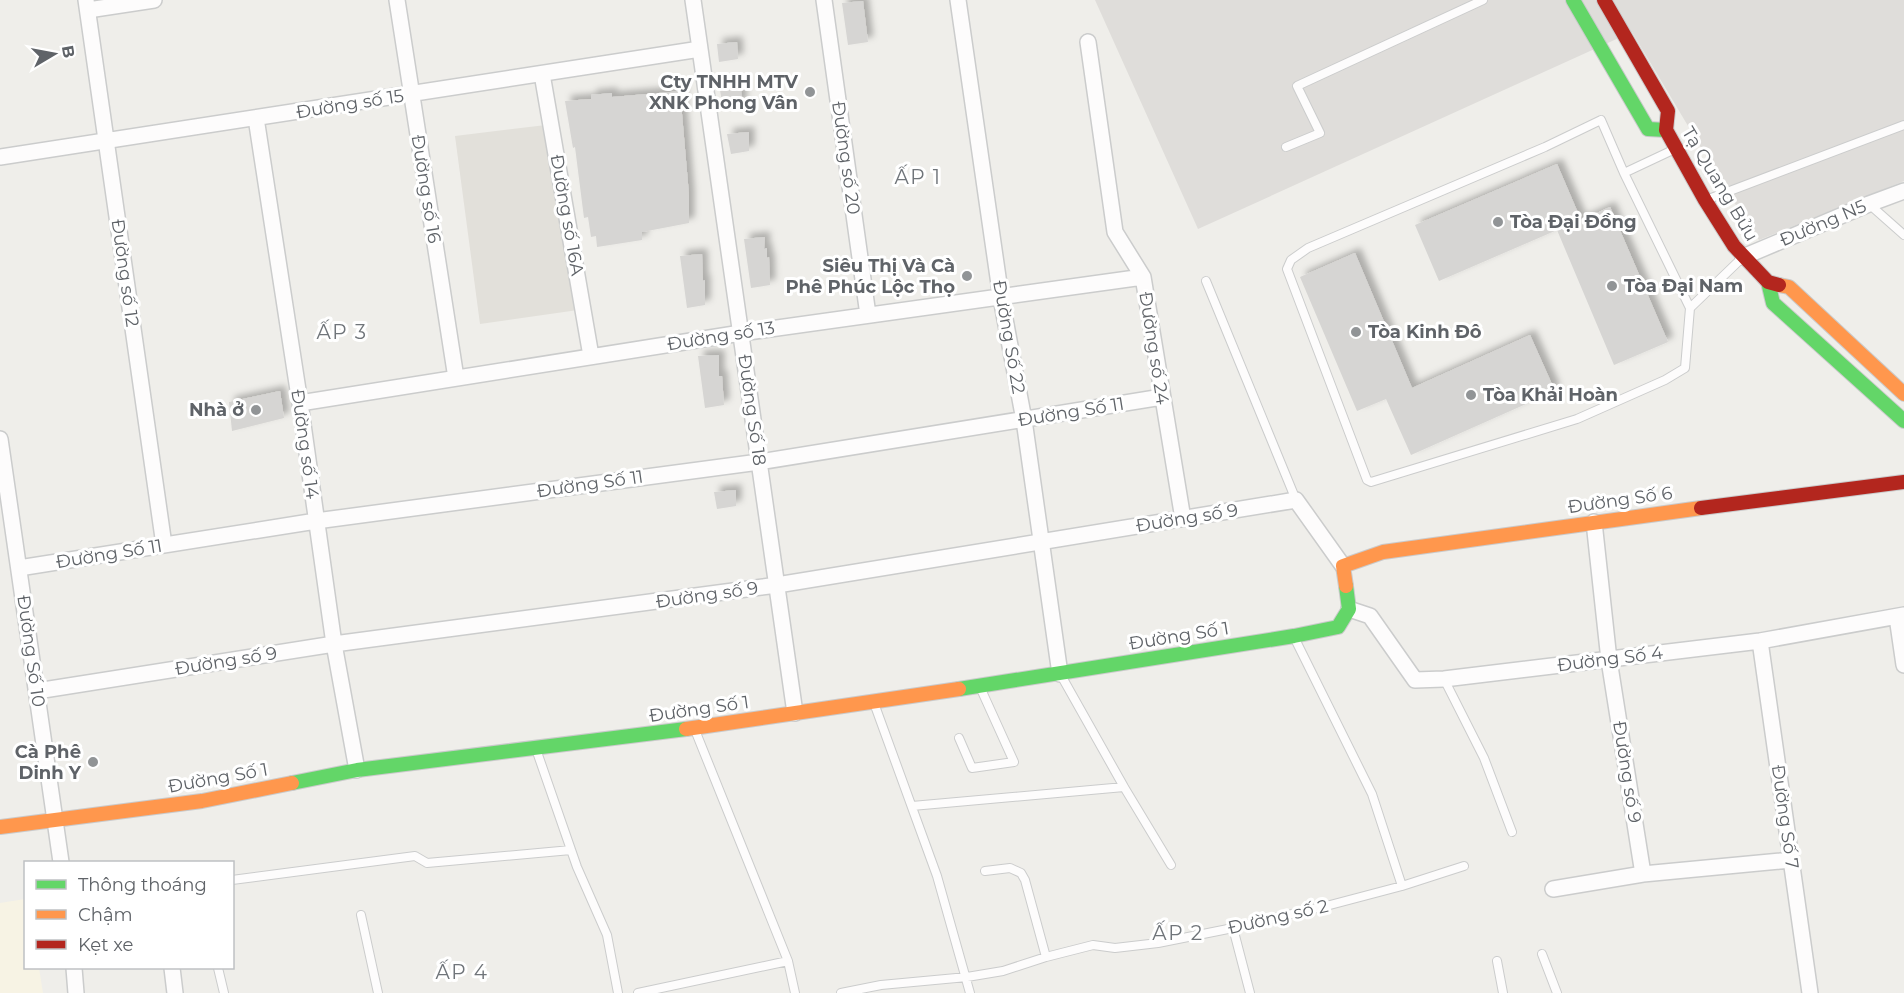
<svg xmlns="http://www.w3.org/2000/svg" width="1904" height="993" font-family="Montserrat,sans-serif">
  <defs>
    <filter id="shadow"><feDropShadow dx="5.5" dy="-5.5" stdDeviation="3" flood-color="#0004"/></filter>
  </defs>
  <rect width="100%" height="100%" fill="#efeeea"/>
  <path fill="#f7f3e4" d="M 25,899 L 26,968 L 39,968 L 43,993 L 0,993 L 0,903 Z"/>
  <path fill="#dfddda" d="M 1095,0 L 1904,0 L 1904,181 L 1759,240 L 1728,193 L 1632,32 L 1198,229 Z"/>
  <path fill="#e2e0da" d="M 546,125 L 578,310 L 480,324 L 455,136 Z"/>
  <path fill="#d6d5d3" filter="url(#shadow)" d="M 863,1 L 868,42 L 848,45 L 842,3 Z
    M 737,42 L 738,59 L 719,62 L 717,44 Z
    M 741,88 L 742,105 L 723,108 L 720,90 Z
    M 682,91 L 682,114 L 689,195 L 689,223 L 642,232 L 642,240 L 597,247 L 596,236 L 591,237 L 588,217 L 584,218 L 575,147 L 573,148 L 565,101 L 591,99 L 591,95 L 612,93 L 612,97 Z
    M 749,132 L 749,151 L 731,154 L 727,134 Z
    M 1557,164 L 1581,220 L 1610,207 L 1668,342 L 1614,365 L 1557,230 L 1439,281 L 1415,225 Z
    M 765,237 L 764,249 L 767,248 L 767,258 L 769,257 L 770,285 L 751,288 L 744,239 Z
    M 1355,253 L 1412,388 L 1530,335 L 1555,391 L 1411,455 L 1386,399 L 1357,411 L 1300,277 Z
    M 702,254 L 703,281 L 705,280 L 705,305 L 687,308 L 680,256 Z
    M 719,355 L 719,376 L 722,376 L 724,405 L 705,408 L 698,356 Z
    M 280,391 L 284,418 L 232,431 L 229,402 Z
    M 736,490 L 736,506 L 717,509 L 714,492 Z"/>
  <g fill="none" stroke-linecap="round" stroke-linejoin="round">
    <g stroke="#cbcccc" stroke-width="10">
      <path id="lane" d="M 1286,147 L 1320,133 L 1297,86 L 1483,0
        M 1675,149 L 1624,173 L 1601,120 L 1545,147 L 1308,248 L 1291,260 L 1287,269 L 1367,480 L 1371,482 L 1577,419 L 1665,380 L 1685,368 L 1690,308 L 1742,258
        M 1624,173 L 1690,308
        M 1706,200 L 1904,125
        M 1869,204 L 1904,235
        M 1206,281 L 1296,500
        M 1294,637 L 1372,794 L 1402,886
        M 1062,677 L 1124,787 L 1171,865
        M 1444,679 L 1484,758 L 1512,832
        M 874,703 L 937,876 L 970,993
        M 695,730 L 788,961
        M 959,738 L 972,768 L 1014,762 L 980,687
        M 536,749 L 577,867 L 607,935 L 618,993
        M 912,806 L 1124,787
        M 985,871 L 1010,868 L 1021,873 L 1025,880 L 1046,957
        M 232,880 L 415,856 L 427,863 L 571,850
        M 361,915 L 378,993
        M 1233,928 L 1250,993
        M 1542,954 L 1557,993
        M 1497,961 L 1503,993
        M 218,968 L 224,993
        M 638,993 L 788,961 L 795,993
        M 841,993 L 881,985 L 967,977 L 1003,971 L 1046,957 L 1093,945 L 1115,948 L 1158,943 L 1233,928 L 1330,905 L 1402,886 L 1464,866"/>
    </g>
    <g stroke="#cbcccc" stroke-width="18">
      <path id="street" d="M 86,0 L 164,545
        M 397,0 L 456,378
        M 693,0 L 795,713
        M 824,0 L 868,315
        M 958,0 L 1001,298 L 1024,420 L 1060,674
        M 88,10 L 154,0
        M 1088,42 L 1115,232 L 1143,277 L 1183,519
        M 542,74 L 591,356
        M 256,118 L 300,403 L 334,644 L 357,770
        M 0,157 L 700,49
        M 1743,257 L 1869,204 L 1904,191
        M 300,403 L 741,333 L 1143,277
        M 0,439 L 61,862
        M 1594,522 L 1609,660 L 1643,874 L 1791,860
        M 19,568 L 316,521 L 759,462 L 1162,397
        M 1349,609 L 1370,616 L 1415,680 L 1444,679 L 1760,641 L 1904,615
        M 1897,617 L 1904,665
        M 1760,641 L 1810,993
        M 37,691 L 334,644 L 777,585 L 1296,500 L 1343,566
        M 1553,889 L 1643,874
        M 74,968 L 76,993
        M 172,968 L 175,993"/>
    </g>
    <g stroke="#cacacb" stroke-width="16">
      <path id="fast" d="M 1573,0 L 1648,129 L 1666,130
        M 1768,282 L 1773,303 L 1904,421
        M 959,689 L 1294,636 L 1338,627 L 1349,609 L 1346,586
        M 292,783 L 357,770 L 686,729"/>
    </g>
    <g stroke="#cacacb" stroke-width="16">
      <path id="slow" d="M 1779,285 L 1789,287 L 1904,394
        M 1346,586 L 1343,566 L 1383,552 L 1701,508
        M 686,729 L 959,689
        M 0,827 L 202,801 L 292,783"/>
    </g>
    <g stroke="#cacacb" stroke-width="16">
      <path id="jam" d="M 1604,0 L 1668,111 L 1666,130 L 1705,200 L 1734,246 L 1768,282 L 1779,285
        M 1701,508 L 1904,482"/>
    </g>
    <use href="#lane" stroke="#fdfcfc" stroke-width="8"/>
    <use href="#street" stroke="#fdfcfc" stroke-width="15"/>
    <use href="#fast" stroke="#63d668" stroke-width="14"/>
    <use href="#slow" stroke="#ff974d" stroke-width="14"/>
    <use href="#jam" stroke="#b3261e" stroke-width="14"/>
  </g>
  <g fill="#919496" stroke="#fff" stroke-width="2">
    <circle cx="810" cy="92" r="6"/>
    <circle cx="1498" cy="222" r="6"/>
    <circle cx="967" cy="276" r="6"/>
    <circle cx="1612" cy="286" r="6"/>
    <circle cx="1356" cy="332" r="6"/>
    <circle cx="1471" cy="395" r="6"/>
    <circle cx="256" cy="410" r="6"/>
    <circle cx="93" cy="762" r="6"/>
  </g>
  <g text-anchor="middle" stroke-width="6" stroke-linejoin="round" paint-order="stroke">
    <g font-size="18" font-weight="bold" fill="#5f6368" stroke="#fff" text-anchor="end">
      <text x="798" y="88">Cty TNHH MTV<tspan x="798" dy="21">XNK Phong Vân</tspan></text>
      <text x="1510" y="228" text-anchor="start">Tòa Đại Đồng</text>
      <text x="955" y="272">Siêu Thị Và Cà<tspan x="955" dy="21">Phê Phúc Lộc Thọ</tspan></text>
      <text x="1624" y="292" text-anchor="start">Tòa Đại Nam</text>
      <text x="1368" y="338" text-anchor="start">Tòa Kinh Đô</text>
      <text x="1483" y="401" text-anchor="start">Tòa Khải Hoàn</text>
      <text x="244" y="416">Nhà ở</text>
      <text x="81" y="758">Cà Phê<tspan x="81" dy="21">Dinh Y</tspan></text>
    </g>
    <g font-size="18" fill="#5f6368" stroke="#fff">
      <text transform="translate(350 104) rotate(-9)" y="6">Đường số 15</text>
      <text transform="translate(846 158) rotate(82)" y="6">Đường số 20</text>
      <text transform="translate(1720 184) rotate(59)" y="6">Tạ Quang Bửu</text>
      <text transform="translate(426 189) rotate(81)" y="6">Đường số 16</text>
      <text transform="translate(567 215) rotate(80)" y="6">Đường số 16A</text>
      <text transform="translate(1823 223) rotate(-23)" y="6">Đường N5</text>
      <text transform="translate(125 273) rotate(82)" y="6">Đường số 12</text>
      <text transform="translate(721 336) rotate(-9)" y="6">Đường số 13</text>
      <text transform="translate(1009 337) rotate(80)" y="6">Đường Số 22</text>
      <text transform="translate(1154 348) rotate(81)" y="6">Đường số 24</text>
      <text transform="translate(752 410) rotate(82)" y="6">Đường Số 18</text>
      <text transform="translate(1071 412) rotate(-9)" y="6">Đường Số 11</text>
      <text transform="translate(305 444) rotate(82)" y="6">Đường số 14</text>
      <text transform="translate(590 484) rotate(-8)" y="6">Đường Số 11</text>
      <text transform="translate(1620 500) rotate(-8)" y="6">Đường Số 6</text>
      <text transform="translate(1187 518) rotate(-9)" y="6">Đường số 9</text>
      <text transform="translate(109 554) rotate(-9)" y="6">Đường Số 11</text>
      <text transform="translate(707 595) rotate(-8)" y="6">Đường số 9</text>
      <text transform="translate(1179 636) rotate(-9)" y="6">Đường Số 1</text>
      <text transform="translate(31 651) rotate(82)" y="6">Đường Số 10</text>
      <text transform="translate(1610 659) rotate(-7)" y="6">Đường Số 4</text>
      <text transform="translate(226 661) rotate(-9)" y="6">Đường số 9</text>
      <text transform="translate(699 709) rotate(-8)" y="6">Đường Số 1</text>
      <text transform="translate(1627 772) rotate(81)" y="6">Đường số 9</text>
      <text transform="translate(218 778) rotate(-10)" y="6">Đường Số 1</text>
      <text transform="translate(1785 817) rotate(82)" y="6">Đường Số 7</text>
      <text transform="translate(1278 917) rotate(-13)" y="6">Đường số 2</text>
    </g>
    <g font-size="20" letter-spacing="1.5" fill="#70757a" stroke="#fff">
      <text x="918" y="184">ẤP 1</text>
      <text x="342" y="339">ẤP 3</text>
      <text x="1178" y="940">ẤP 2</text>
      <text x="462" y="979">ẤP 4</text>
    </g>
  </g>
  <rect x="24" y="861" width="210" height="108" fill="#ffffff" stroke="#bfc1c3" stroke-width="1.5"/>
  <rect x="36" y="880" width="30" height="9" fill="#63d668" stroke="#bfc1c3" stroke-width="1.5"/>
  <text x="78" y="891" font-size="18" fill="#5f6368">Thông thoáng</text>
  <rect x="36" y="910" width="30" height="9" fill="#ff974d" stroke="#bfc1c3" stroke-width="1.5"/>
  <text x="78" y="921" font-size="18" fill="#5f6368">Chậm</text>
  <rect x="36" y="940" width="30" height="9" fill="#b3261e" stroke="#bfc1c3" stroke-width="1.5"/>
  <text x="78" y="951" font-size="18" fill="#5f6368">Kẹt xe</text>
  <g transform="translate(54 54) rotate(80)" stroke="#ffffff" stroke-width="4.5" paint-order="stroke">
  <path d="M0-4.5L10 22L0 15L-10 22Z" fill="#5f6368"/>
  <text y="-9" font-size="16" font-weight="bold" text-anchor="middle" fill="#5f6368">B</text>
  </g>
</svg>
